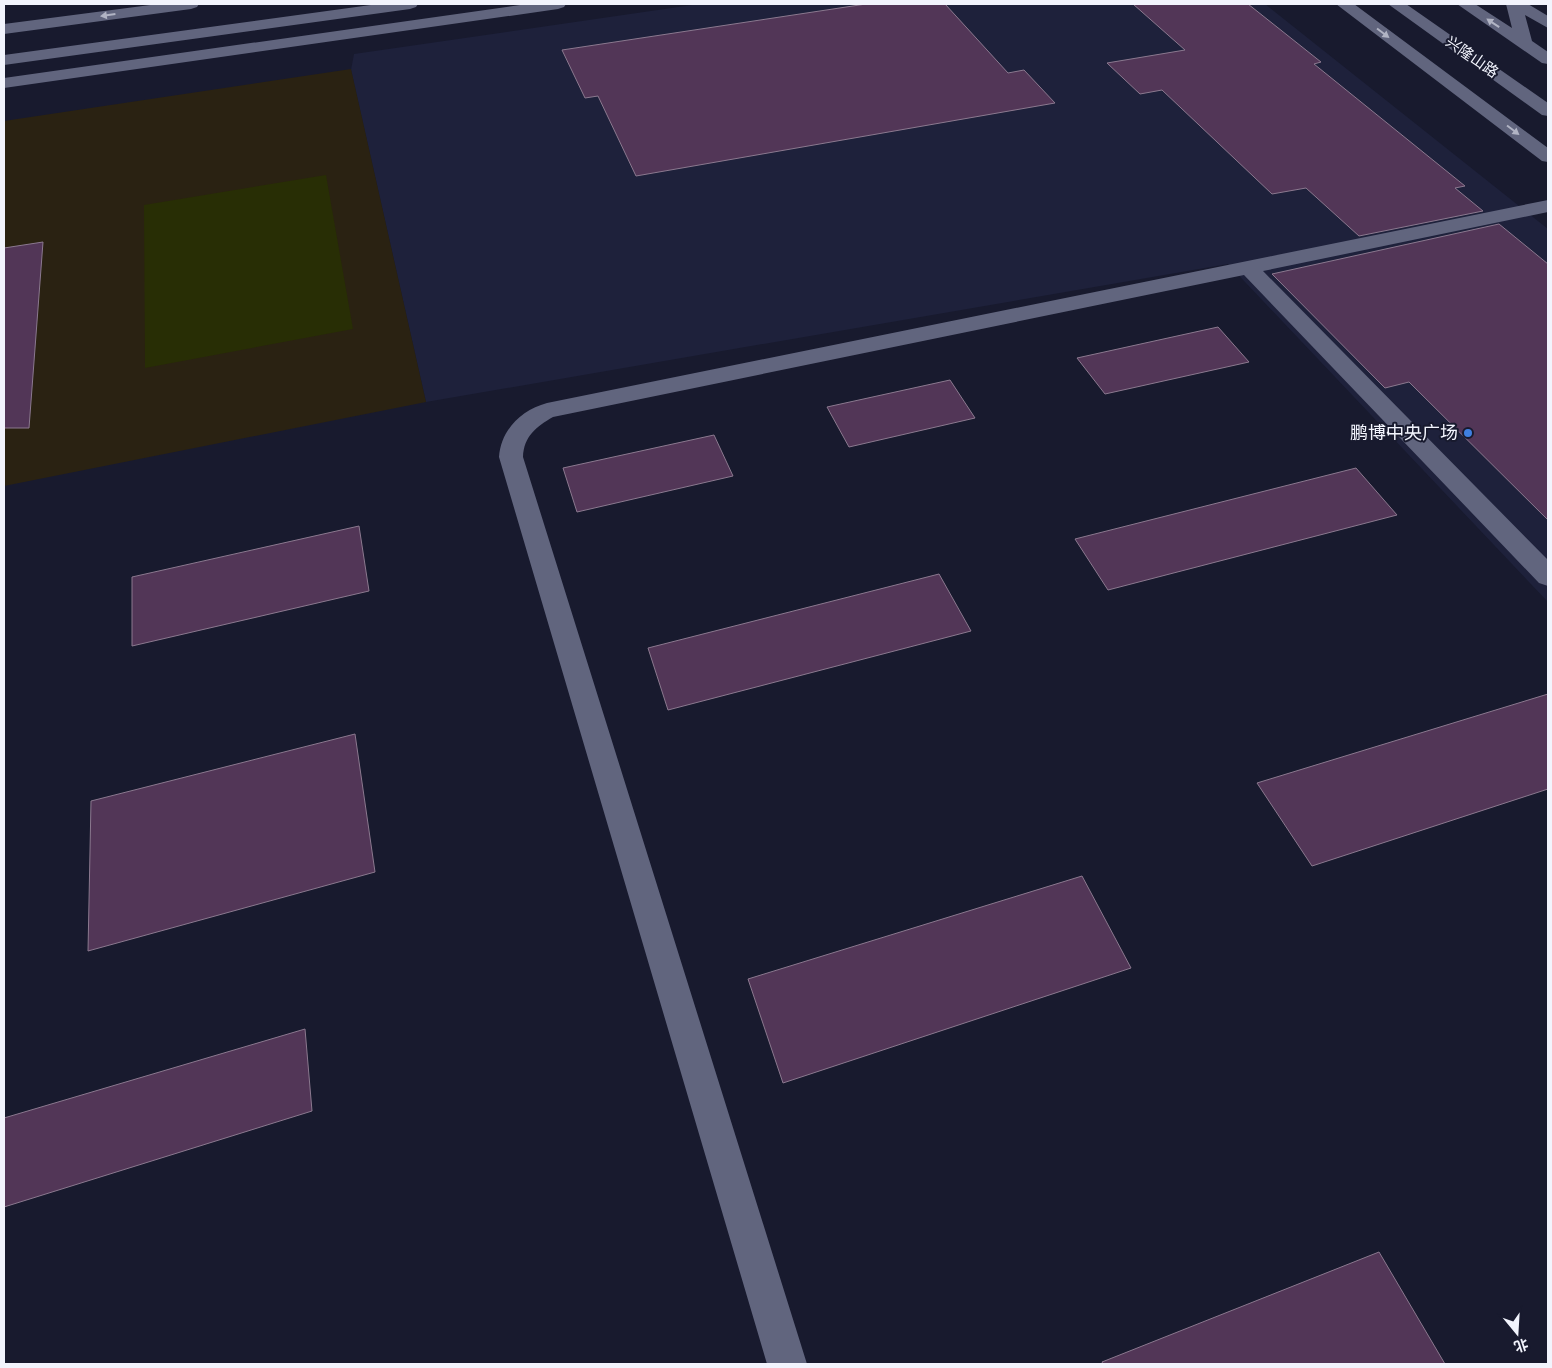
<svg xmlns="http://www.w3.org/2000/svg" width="1552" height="1368" font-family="Overpass,'Noto Sans SC',sans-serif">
  <rect width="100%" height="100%" fill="#181a2e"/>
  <path fill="#1e213b" d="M 699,4 L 1265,4 L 1548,229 L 1548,602 L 1228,264 L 426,402 L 351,70 L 354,54 Z"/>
  <path fill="#2a2212" d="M 351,69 L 426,402 L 4,486 L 4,121 Z"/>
  <path fill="#282e05" d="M 326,175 L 353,329 L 145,368 L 144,205 Z"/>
  <path fill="#523657" stroke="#8b798f" d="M 866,4 L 945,4 L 1008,73 L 1024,70 L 1055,103 L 636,176 L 598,96 L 585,98 L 562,50 Z
    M 1133,4 L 1248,4 L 1321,62 L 1314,64 L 1465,186 L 1455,188 L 1483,211 L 1359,236 L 1306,188 L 1272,194 L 1162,90 L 1140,94 L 1107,63 L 1185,50 Z
    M 1499,224 L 1548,264 L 1548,520 L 1409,382 L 1385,388 L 1272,274 Z
    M 43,242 L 29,428 L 4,428 L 4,248 Z
    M 1218,327 L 1249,362 L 1105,394 L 1077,358 Z
    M 950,380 L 975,418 L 849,447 L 827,407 Z
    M 714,435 L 733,476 L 577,512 L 563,468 Z
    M 1356,468 L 1397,515 L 1108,590 L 1075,539 Z
    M 359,526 L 369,591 L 132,646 L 132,577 Z
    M 939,574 L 971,631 L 668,710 L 648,648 Z
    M 1548,694 L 1548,789 L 1312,866 L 1257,783 Z
    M 355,734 L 375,872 L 88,951 L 91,801 Z
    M 1082,876 L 1131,968 L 783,1083 L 748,979 Z
    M 305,1029 L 312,1111 L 4,1207 L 4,1118 Z
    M 1379,1252 L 1445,1364 L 1103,1364 L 1102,1362 Z"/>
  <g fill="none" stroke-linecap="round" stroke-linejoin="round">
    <path fill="#61657e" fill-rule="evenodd" d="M 158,4 L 199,4 L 197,7 L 191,9 L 4,34 L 4,24 Z
      M 378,4 L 418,4 L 416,7 L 410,9 L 4,65 L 4,55 Z
      M 527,4 L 566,4 L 564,7 L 558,9 L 4,88 L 4,78 Z
      M 1336,4 L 1354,4 L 1548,148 L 1548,162 L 1542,161 Z
      M 1388,4 L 1406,4 L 1548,103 L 1548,116 L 1542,115 Z
      M 1457,4 L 1475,4 L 1512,28 L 1506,4 L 1528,4 L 1548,16 L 1548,28 L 1525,15 L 1532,41 L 1548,52 L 1548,64 L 1542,63 Z
      M 1548,200 L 1548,212 L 1263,271 L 1548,560 L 1548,586 L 1539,583 L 1244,275 L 553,417 C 536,427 524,436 523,457 L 807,1364 L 767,1364 L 499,457 C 501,430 521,410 547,403 Z"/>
  </g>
  <defs><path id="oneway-solid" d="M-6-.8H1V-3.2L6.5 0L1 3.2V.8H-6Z" transform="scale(1.25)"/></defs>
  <g fill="#b1b4c4">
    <use href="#oneway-solid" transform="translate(108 15) rotate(172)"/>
    <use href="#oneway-solid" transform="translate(1493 23) rotate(-146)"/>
    <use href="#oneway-solid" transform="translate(1383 33) rotate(37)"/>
    <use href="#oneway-solid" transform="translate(1513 130) rotate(37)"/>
  </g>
  <circle fill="#3f7fe0" stroke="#181a2e" stroke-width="2" cx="1468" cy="433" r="5"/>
  <g text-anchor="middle" stroke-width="4" stroke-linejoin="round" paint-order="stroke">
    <g font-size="15" fill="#f2f4fd" stroke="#181a2e">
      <text transform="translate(1472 57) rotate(35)" y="5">兴隆山路</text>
    </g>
    <g font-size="18" fill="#f2f4fd" stroke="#181a2e" text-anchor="end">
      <text x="1458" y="439">鹏博·中央广场</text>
    </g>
  </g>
  <rect width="1552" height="1368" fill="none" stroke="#f2f4fd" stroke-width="10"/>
  <g transform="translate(1517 1333) rotate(162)" stroke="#181a2e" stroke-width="4" paint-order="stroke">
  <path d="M0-4L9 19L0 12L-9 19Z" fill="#f2f4fd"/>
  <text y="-8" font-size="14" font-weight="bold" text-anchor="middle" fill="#f2f4fd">北</text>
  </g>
</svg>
